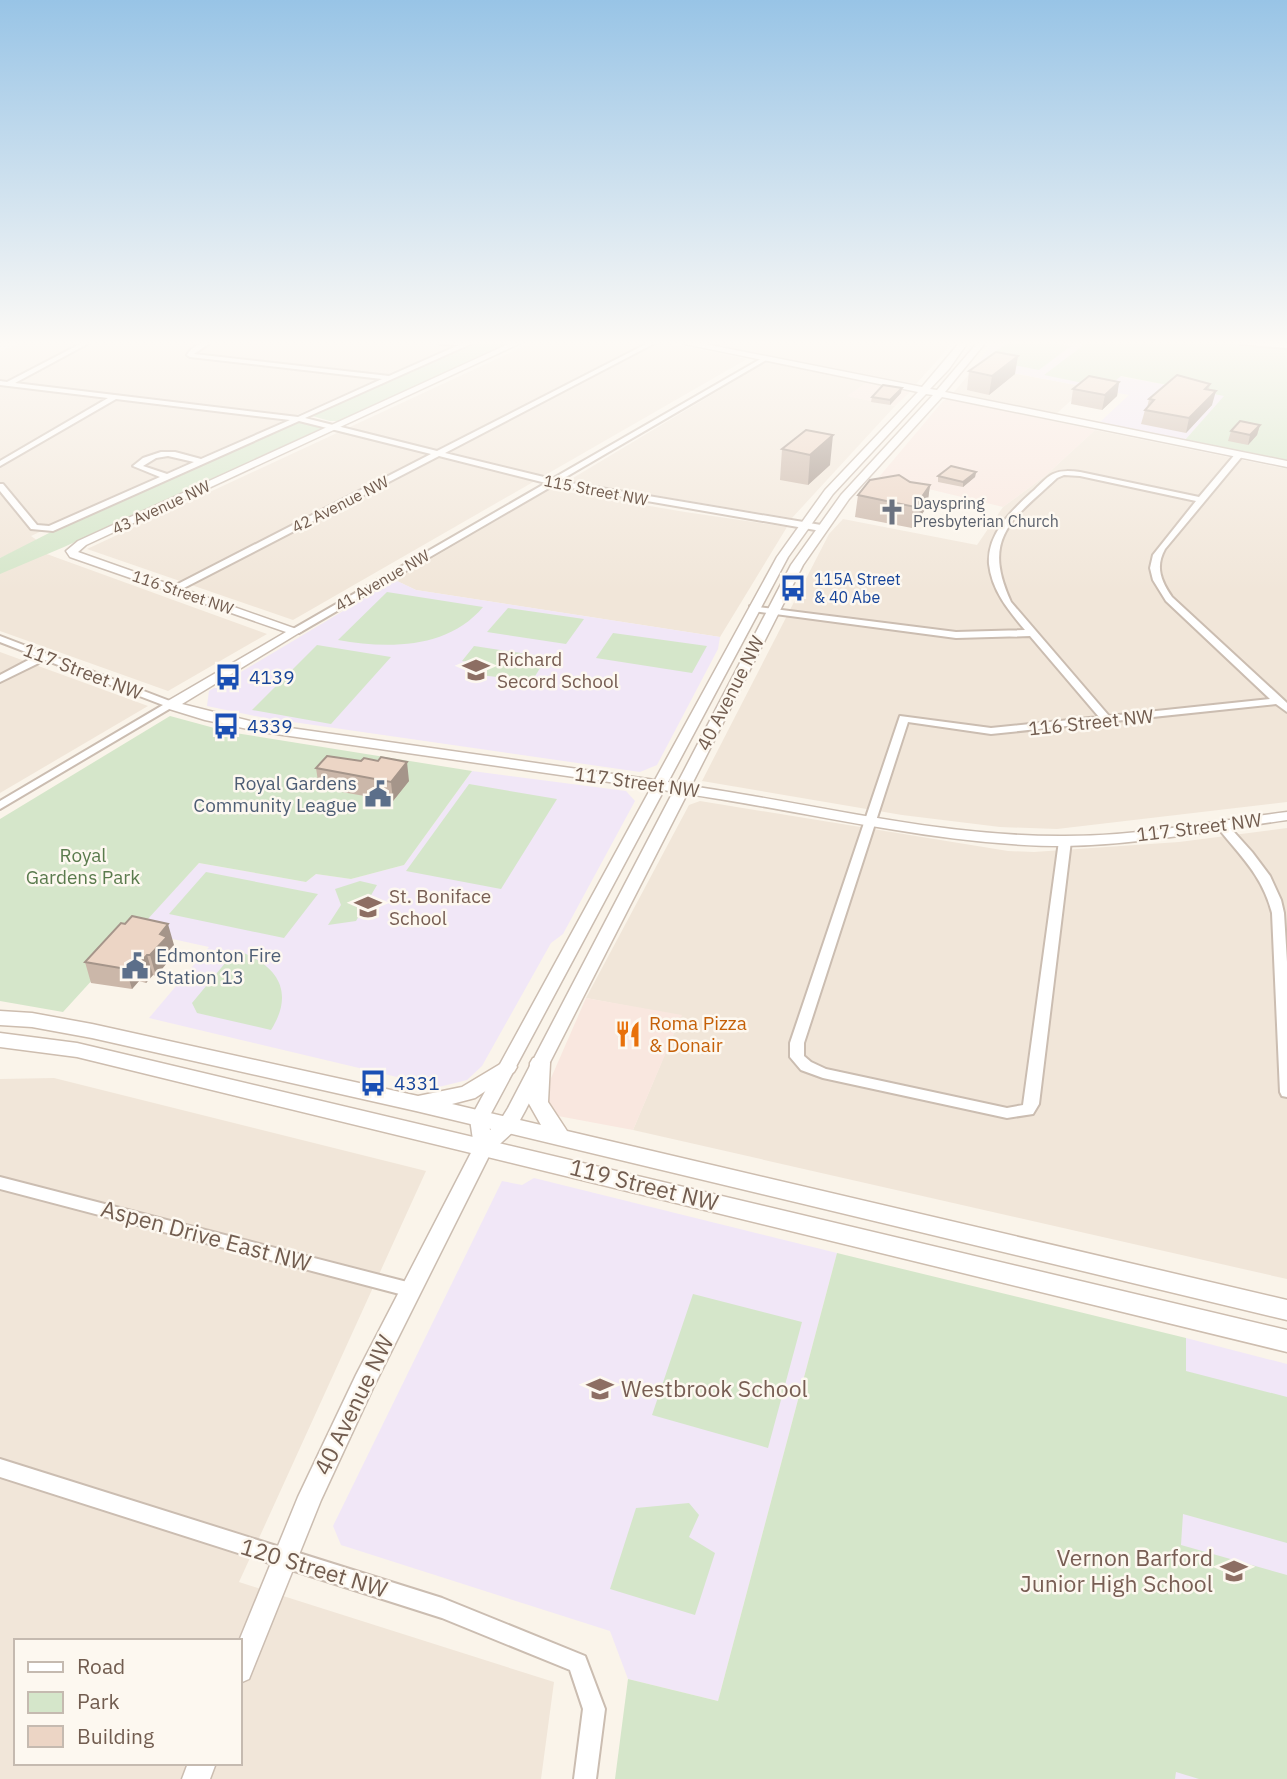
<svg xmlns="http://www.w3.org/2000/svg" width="1287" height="1779" font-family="'IBM Plex Sans',sans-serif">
  <rect width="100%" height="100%" fill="#faf4ea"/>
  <path fill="#f1e6d9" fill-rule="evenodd" d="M 21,342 L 463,342 L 178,467 L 31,536 L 38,541 L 0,558 L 0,352 Z
    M 533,342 L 662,342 L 747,359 L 293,620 L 87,549 Z
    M 701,342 L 951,342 L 943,354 L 916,384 Z
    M 766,362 L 866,383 L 848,396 L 895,406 L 792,518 L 568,481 Z
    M 976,366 L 1086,387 L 1056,414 L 954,392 Z
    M 1095,430 L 1287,469 L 1287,802 L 1057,829 L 1000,827 L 902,815 L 702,781 L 829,534 L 843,519 L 977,545 L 1003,507 L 1045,476 Z
    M 550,489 L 685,512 L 787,527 L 720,637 L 416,590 L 395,580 Z
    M 44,553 L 267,634 L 168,691 L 0,631 L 0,573 Z
    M 0,652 L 148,706 L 0,793 Z
    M 700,801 L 1008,851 L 1034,852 L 1179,842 L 1287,828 L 1287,1279 L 633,1130 L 681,1016 L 586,998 L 689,805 Z
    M 54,1078 L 426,1171 L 239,1582 L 554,1682 L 541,1779 L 0,1779 L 0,1079 ZM 16,1641 L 240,1641 L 240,1763 L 16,1763 Z"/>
  <path fill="#f9e7df" d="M 866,383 L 910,392 L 895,406 L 847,396 Z
    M 948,399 L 1095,430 L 1045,476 L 1003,507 L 879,477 L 943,401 Z
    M 586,998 L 682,1015 L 633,1130 L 558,1116 L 546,1103 L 548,1085 Z"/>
  <path fill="#f1e7f7" d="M 993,342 L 1083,342 L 1075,368 L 1225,396 L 1185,440 L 1100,422 L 1129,395 L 976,366 Z
    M 395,580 L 416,590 L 720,637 L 718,649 L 657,765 L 640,772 L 265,718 L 207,706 L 209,691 Z
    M 472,771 L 626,791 L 635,801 L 563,934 L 551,943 L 482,1066 L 467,1080 L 439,1087 L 149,1018 L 209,947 L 136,931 L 199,863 L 306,882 L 316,874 L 351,879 L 404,865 Z
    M 534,1178 L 837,1253 L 718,1701 L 628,1679 L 610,1631 L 341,1545 L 333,1526 L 502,1181 L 522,1185 Z
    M 1186,1338 L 1287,1364 L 1287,1779 L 1175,1779 Z"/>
  <path fill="#d5e6ca" d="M 478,342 L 513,342 L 340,421 L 330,421 L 312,416 Z
    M 1009,342 L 1049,342 L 1071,346 L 1039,370 L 984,359 Z
    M 1083,342 L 1210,342 L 1287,348 L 1287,460 L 1185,440 L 1224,396 L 1121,376 L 1107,388 L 1044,375 L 1081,347 Z
    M 295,423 L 304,423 L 322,428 L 64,547 L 0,574 L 0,558 L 51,532 Z
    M 387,592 L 483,607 C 448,649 388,649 338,640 Z
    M 508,608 L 584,619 L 566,644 L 487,632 Z
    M 613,633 L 707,646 L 692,673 L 596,658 Z
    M 317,645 L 391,657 L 331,724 L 252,710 Z
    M 474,646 L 547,657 L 532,681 L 471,674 L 478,664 L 462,661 Z
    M 170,716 L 229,732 L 472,771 L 404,865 L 351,879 L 316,874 L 306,882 L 199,863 L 63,1012 L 0,1001 L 0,819 Z
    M 469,784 L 557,799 L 501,889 L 406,871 Z
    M 206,872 L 318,894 L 284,938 L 169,914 Z
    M 360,881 L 377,885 L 356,921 L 328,925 L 341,905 L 335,889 Z
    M 236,950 C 276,964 296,990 271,1030 L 197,1013 L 192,1003 Z
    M 837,1253 L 1186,1338 L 1186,1371 L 1287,1397 L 1287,1543 L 1183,1514 L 1181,1545 L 1287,1575 L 1287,1779 L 1199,1779 L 1176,1772 L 1175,1779 L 615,1779 L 628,1679 L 718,1701 Z
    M 693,1294 L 802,1322 L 768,1448 L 652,1415 Z
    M 689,1503 L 699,1515 L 689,1537 L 715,1553 L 695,1615 L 610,1589 L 636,1508 Z"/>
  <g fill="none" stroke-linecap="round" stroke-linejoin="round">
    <g stroke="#cbbdb1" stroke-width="4">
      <path id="minor" d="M 84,342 L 91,342 L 15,383 L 298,417 L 382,379 L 190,357 L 187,355 C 191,347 202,342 211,342 L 194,354 L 389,376 L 459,345 L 440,344 L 437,342 L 475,342 L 305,418 L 437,451 L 650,342 L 657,342 L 445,453 L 552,479 L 764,357 L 768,357 L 768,359 L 559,481 L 821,525 L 825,528 L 821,531 L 554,485 L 299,633 L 293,633 L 293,629 L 546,483 L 439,456 L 178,591 L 172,591 L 172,587 L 431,454 L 299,421 L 53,531 L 31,529 L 0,491 L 0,484 L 3,484 L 37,525 L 49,526 L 160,477 L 133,466 L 143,458 L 161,452 L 175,452 L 201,459 L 290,420 L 116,399 L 0,466 L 0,461 L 108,398 L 0,385 L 0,381 L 7,382 ZM 168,456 L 194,462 L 167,474 L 143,466 L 156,458 Z
        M 1238,342 L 1287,344 L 1287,348 L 1241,344 Z
        M 1237,452 L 1244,454 L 1165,549 C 1155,567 1161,581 1172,597 L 1287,703 L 1287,712 L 1276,704 L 991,734 L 908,722 L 804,1043 L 804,1056 L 811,1062 L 826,1069 L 1007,1108 L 1023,1105 L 1059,841 L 1065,837 L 1069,839 L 1071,841 L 1039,1104 L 1033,1114 L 1007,1118 L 823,1078 L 801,1070 L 790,1057 L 790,1043 L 900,716 L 991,728 L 1099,717 L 1030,636 L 956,638 L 753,611 L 750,610 L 750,606 L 956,632 L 1025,630 C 1009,611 992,591 989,564 C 987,534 1012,510 1032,492 C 1039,486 1046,477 1053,474 C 1062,470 1071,471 1080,472 L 1199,497 ZM 1064,475 L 1080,476 L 1196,501 L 1153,555 L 1150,568 L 1153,580 L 1166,601 L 1270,699 L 1109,716 L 1011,602 C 981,537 1012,520 1057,478 Z
        M 0,636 L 175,703 L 176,705 L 0,809 L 0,801 L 163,705 L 45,660 L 0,682 L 0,675 L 36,656 L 0,642 Z
        M 1221,821 L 1225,822 L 1252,852 L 1270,876 L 1281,900 L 1284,913 L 1287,962 L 1287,1097 L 1282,1096 L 1280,1092 L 1272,913 C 1262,874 1239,855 1215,824 Z
        M 0,1177 L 411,1283 L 417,1285 L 419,1290 L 417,1295 L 411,1297 L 0,1189 Z
        M 0,1459 L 442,1598 L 585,1656 L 605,1709 L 596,1779 L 574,1779 L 583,1709 L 570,1670 L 442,1618 L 0,1477 Z"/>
    </g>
    <g stroke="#cbbdb1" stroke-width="3">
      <path id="tertiary" d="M 513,342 L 523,342 L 86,545 L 78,552 L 302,631 L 182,704 L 262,724 L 655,780 L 777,557 L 825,490 L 918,392 L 685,344 L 681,342 L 695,342 L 922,387 L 960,342 L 968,342 L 949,369 L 930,389 L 937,390 L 978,342 L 986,342 L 945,392 L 1287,461 L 1287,467 L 942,397 L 849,499 L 803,565 L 691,786 C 815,804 939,837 1065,836 C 1139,836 1214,821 1287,812 L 1287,820 C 1214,830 1139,845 1065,846 C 938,846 812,812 687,794 L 525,1111 L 514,1131 L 491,1152 L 373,1388 L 321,1500 L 249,1679 L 240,1683 L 239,1641 L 298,1497 L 356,1375 L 474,1147 L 470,1119 L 651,788 L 262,732 L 205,720 L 166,708 L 166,702 L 286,632 L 70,557 L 66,551 L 78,541 ZM 926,394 L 933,395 L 841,495 L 791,565 L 677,784 L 668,782 L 788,557 L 833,494 ZM 664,790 L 673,792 L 508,1108 L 500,1121 L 490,1130 L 488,1119 Z
        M 188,1763 L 216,1763 L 210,1779 L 182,1779 Z"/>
    </g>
    <g stroke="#cdbdaf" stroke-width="3">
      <path id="secondary" d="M 0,1011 L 32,1013 L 92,1024 L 418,1096 L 462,1087 L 507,1060 L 514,1062 L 517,1067 L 514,1072 L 475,1098 L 452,1104 L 541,1125 L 528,1102 L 530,1063 L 533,1058 L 547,1058 L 550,1063 L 548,1102 L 567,1131 L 1287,1300 L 1287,1320 L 416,1111 L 92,1038 L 32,1027 L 0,1025 Z
        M 0,1033 L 77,1043 L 1287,1330 L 1287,1352 L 77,1057 L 0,1047 Z"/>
    </g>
    <use href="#minor" fill="#fff" fill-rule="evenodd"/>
    <use href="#tertiary" fill="#fff" fill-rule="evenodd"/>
    <use href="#secondary" fill="#fff" fill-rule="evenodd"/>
  </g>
  <path fill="#cbb7a9" d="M 969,371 L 1015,374 L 989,395 L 967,390 Z
    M 1119,382 L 1117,396 L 1102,410 L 1071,404 L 1073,389 Z
    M 1210,384 L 1209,389 L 1212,405 L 1186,433 L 1141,424 L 1145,410 L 1147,408 L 1149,399 Z
    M 901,393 L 890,405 L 871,402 L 872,397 Z
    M 1260,425 L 1257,435 L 1248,445 L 1228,441 L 1231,431 Z
    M 806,430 L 830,465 L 808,485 L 780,480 L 782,449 Z
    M 976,472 L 975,477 L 963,487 L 938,482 L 938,476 Z
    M 910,482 L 930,485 L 927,507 L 912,528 L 855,517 L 858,495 Z
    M 316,768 L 409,781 L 393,801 L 319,788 Z
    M 174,945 L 170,949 L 172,957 L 156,976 L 153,975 L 146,983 L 139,981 L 132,989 L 91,983 L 85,962 Z"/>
  <path fill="#a5958a" d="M 1018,356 L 1015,374 L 989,395 L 992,376 Z
    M 1119,382 L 1117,396 L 1102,410 L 1105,395 Z
    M 902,388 L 901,393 L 890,405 L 890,400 Z
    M 1216,391 L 1212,405 L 1186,433 L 1189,418 Z
    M 1260,425 L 1257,435 L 1248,445 L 1250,435 Z
    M 833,435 L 830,465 L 808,485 L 810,455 Z
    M 976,472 L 975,477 L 963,487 L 963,482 Z
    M 930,485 L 927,507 L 912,528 L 915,507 Z
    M 407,762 L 409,781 L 393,801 L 391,782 Z
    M 168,924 L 174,945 L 170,949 L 172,957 L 156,976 L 150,955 L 160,934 Z
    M 147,955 L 153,975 L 146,983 L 141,962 Z
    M 133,961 L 139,981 L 132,989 L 126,969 Z"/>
  <path fill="#ecd5c5" stroke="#a5958a" stroke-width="2" d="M 996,352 L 1018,356 L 992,376 L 969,371 Z
    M 1177,375 L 1210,384 L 1205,389 L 1216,391 L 1189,418 L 1145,410 L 1154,400 L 1149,399 Z
    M 1089,376 L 1119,382 L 1105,395 L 1073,389 Z
    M 883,385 L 902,388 L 890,400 L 872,397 Z
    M 1240,421 L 1260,425 L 1250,435 L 1231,431 Z
    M 806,430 L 833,435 L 810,455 L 782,449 Z
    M 951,466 L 976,472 L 963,482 L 938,476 Z
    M 899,475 L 910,482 L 930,485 L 915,507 L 858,495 L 870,480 Z
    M 327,756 L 361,761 L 364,758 L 378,761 L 381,757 L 407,762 L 391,782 L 316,768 Z
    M 132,916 L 168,924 L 160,934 L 167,937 L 150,955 L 147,955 L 141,962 L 133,961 L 126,969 L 85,962 L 121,923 L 125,924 Z"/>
  <linearGradient id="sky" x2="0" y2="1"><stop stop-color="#98c4e6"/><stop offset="0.58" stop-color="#fdfaf6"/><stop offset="1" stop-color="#fdfaf6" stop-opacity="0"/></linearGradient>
  <rect width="1287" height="591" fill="url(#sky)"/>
  <defs>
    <g id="church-bare" transform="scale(2.1)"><path d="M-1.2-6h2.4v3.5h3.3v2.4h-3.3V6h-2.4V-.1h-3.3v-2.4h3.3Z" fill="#6b7280" stroke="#fdf8f0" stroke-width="2.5" paint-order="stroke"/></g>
    <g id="bus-bare" transform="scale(2.1)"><path d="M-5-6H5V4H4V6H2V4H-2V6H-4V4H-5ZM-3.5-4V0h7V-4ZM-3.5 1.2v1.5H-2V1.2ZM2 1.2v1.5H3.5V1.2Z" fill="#1a4fb4" stroke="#fdf8f0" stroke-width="2.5" paint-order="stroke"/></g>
    <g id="school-bare" transform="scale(2.1)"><path d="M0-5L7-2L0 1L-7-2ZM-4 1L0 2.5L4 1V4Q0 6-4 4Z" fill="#8d6e63" stroke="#fdf8f0" stroke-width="2.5" paint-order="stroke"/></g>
    <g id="civic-bare" transform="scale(2.1)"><path d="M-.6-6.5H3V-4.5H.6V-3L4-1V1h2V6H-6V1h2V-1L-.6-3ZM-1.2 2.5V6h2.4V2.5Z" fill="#5c6f8a" stroke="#fdf8f0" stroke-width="2.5" paint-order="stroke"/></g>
    <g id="restaurant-bare" transform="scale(2.1)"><path d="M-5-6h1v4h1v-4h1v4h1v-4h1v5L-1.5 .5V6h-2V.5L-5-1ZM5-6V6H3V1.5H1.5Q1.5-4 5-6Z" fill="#e8710a" stroke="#fdf8f0" stroke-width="2.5" paint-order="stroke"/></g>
  </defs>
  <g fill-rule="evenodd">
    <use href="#church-bare" x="892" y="512"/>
    <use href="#bus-bare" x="793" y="588"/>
    <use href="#school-bare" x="476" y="670"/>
    <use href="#bus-bare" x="228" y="677"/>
    <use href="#bus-bare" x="226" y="726"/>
    <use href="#civic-bare" x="378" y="794"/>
    <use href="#school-bare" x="368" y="907"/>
    <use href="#civic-bare" x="135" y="966"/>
    <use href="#restaurant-bare" x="628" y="1034"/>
    <use href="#bus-bare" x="373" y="1083"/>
    <use href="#school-bare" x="600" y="1389"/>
    <use href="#school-bare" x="1234" y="1571"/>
  </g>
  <g text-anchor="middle" stroke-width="5" stroke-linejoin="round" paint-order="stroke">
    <g font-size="16" fill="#725d50" stroke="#fdf8f0">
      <text transform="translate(596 490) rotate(11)" y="6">115 Street NW</text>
      <text transform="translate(340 504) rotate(-27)" y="6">42 Avenue NW</text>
      <text transform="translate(161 507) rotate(-25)" y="6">43 Avenue NW</text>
      <text transform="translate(382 580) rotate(-30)" y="6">41 Avenue NW</text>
      <text transform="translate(183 592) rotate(19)" y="6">116 Street NW</text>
    </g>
    <g font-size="16" fill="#5b616d" stroke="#fdf8f0" text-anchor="start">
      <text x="913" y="509">Dayspring<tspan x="913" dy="18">Presbyterian Church</tspan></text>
    </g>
    <g font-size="16" fill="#164399" stroke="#fdf8f0" text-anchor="start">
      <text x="814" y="585">115A Street<tspan x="814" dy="18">&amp; 40 Abe</tspan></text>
    </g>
    <g font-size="19" fill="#785e54" stroke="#fdf8f0" text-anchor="start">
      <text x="497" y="666">Richard<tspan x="497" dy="22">Secord School</tspan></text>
      <text x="389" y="903">St. Boniface<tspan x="389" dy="22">School</tspan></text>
    </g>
    <g font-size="19" fill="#725d50" stroke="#fdf8f0">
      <text transform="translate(83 671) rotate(21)" y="7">117 Street NW</text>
      <text transform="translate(730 693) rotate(-63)" y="7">40 Avenue NW</text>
      <text transform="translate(1091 722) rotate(-6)" y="7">116 Street NW</text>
      <text transform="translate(637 782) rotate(8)" y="7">117 Street NW</text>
      <text transform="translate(1199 827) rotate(-7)" y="7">117 Street NW</text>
    </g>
    <g font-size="19" fill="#164399" stroke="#fdf8f0" text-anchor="start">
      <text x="249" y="684">4139</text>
      <text x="247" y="733">4339</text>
      <text x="394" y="1090">4331</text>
    </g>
    <g font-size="19" fill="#4e5e75" stroke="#fdf8f0" text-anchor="end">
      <text x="357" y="790">Royal Gardens<tspan x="357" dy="22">Community League</tspan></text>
      <text x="156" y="962" text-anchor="start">Edmonton Fire<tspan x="156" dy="22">Station 13</tspan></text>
    </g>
    <g font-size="19" fill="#5a7b4d" stroke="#fdf8f0">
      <text x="83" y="862">Royal<tspan x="83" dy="22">Gardens Park</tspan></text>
    </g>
    <g font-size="19" fill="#c56008" stroke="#fdf8f0" text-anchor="start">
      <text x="649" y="1030">Roma Pizza<tspan x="649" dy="22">&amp; Donair</tspan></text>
    </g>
    <g font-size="23" fill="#725d50" stroke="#fdf8f0">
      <text transform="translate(644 1185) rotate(14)" y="8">119 Street NW</text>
      <text transform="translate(206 1236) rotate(15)" y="8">Aspen Drive East NW</text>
      <text transform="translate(354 1405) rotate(-64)" y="8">40 Avenue NW</text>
      <text transform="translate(314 1568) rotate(17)" y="8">120 Street NW</text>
    </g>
    <g font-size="23" fill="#785e54" stroke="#fdf8f0" text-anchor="start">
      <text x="621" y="1397">Westbrook School</text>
      <text x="1213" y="1566" text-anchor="end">Vernon Barford<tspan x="1213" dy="26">Junior High School</tspan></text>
    </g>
  </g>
  <rect x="14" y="1639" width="228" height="126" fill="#fdf8f0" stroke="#c5bab0" stroke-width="2"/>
  <rect x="28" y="1662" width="35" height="10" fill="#ffffff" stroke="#c5bab0" stroke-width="2"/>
  <text x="77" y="1674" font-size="21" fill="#725d50">Road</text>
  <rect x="28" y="1692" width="35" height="21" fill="#d5e6ca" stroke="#c5bab0" stroke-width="2"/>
  <text x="77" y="1709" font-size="21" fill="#725d50">Park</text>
  <rect x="28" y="1726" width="35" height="21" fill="#ecd5c5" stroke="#c5bab0" stroke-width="2"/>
  <text x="77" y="1744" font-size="21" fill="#725d50">Building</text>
</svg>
